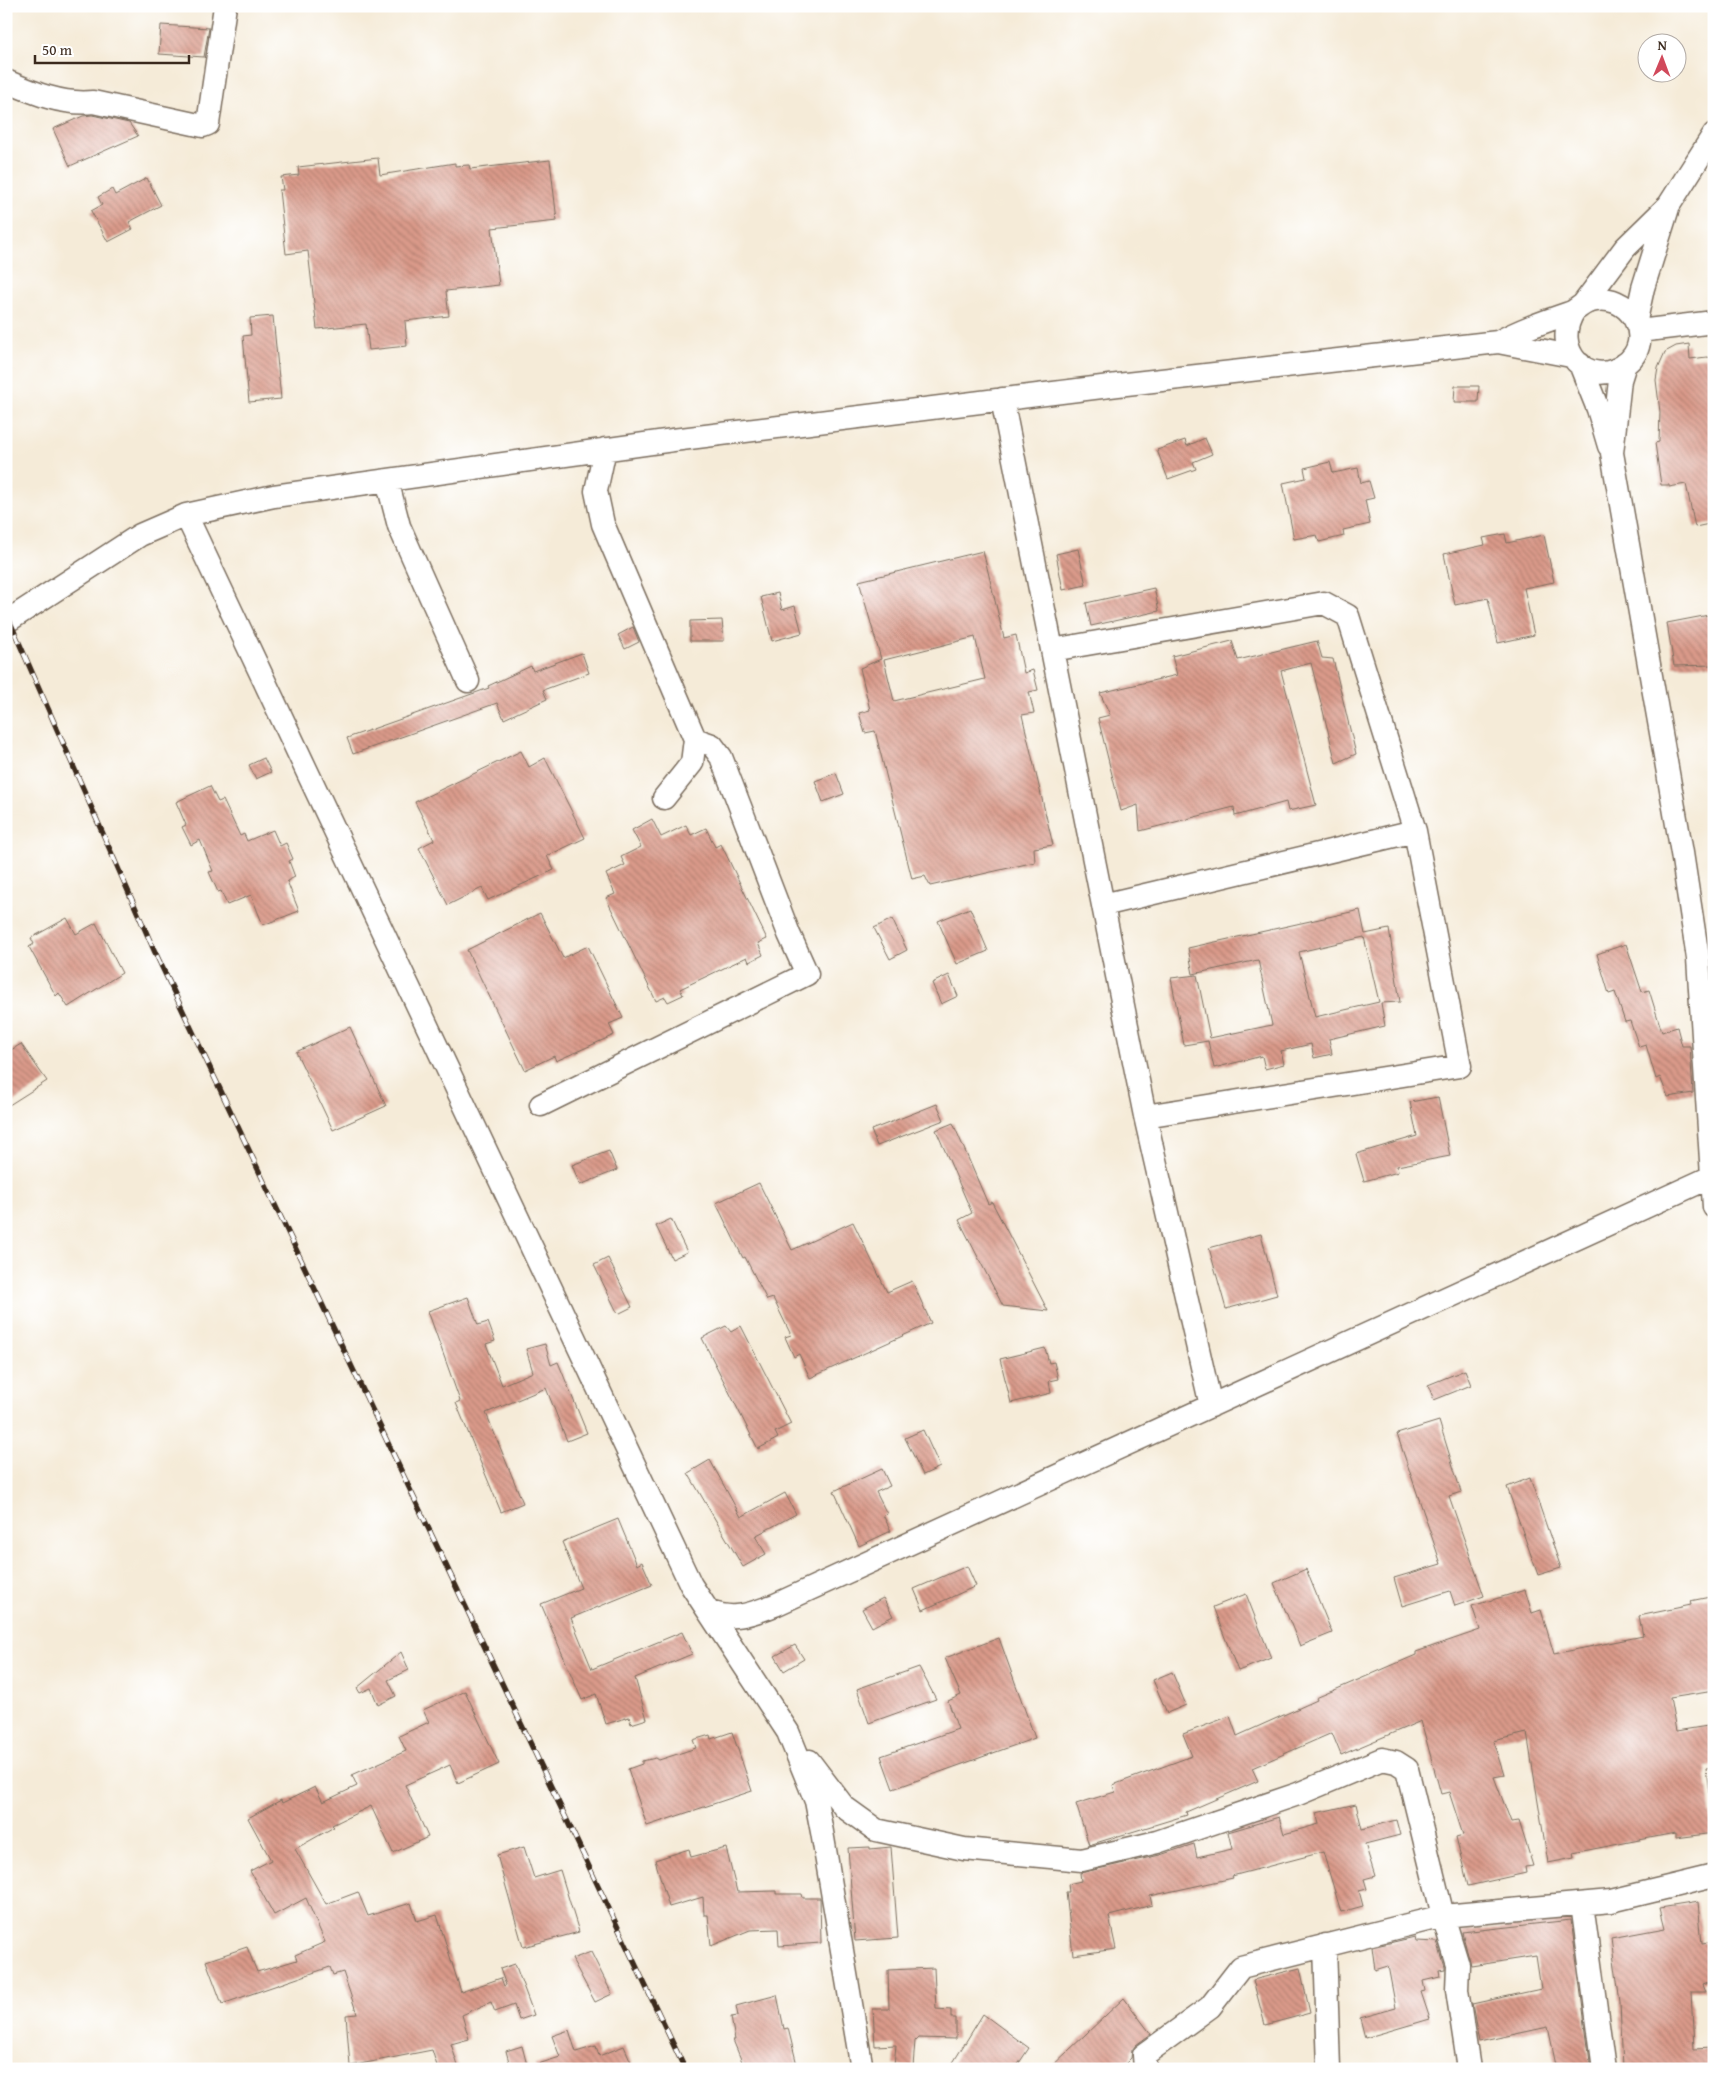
<svg xmlns="http://www.w3.org/2000/svg" width="1720" height="2075" font-family="'Gentium Book Plus',serif">
  <defs>
    <pattern id="building-back-hatch" width="6" height="6" patternUnits="userSpaceOnUse" patternTransform="scale(1.25)"><rect width="6" height="6" fill="#da9a8a"/><path d="M-1 5l2 2M0 0l6 6M5-1l2 2" fill="none" stroke="#b27e70"/></pattern>
  </defs>
  <rect width="100%" height="100%" fill="#fff"/>
  <filter id="ink" filterUnits="userSpaceOnUse"><feTurbulence type="fractalNoise" baseFrequency=".02" numOctaves="2"/><feDisplacementMap in="SourceGraphic" scale="10" xChannelSelector="R" yChannelSelector="G"/><feConvolveMatrix kernelMatrix="1 2 1 2 8 2 1 2 1" color-interpolation-filters="sRGB"/></filter>
  <filter id="wash" filterUnits="userSpaceOnUse"><feTurbulence type="fractalNoise" baseFrequency=".0096" numOctaves="4" result="noise"/><feDisplacementMap in="SourceGraphic" scale="20" xChannelSelector="R" yChannelSelector="G"/><feGaussianBlur stdDeviation="1.12" result="paint"/><feColorMatrix in="noise" values="0 0 0 0 0 0 0 0 0 0 0 0 0 0 0 0 0 1.4 0 .05"/><feComposite in="paint" operator="in"/></filter>
  <g filter="url(#wash)">
    <rect width="100%" height="100%" fill="#f5ebd8"/>
    <g id="blocks">
      <path fill="url(#building-back-hatch)" fill-rule="evenodd" d="M 161,25 L 209,28 L 204,57 L 159,54 Z
        M 92,115 L 129,123 L 138,136 L 70,166 L 53,129 L 83,116 Z
        M 378,158 L 380,175 L 455,163 L 455,166 L 469,165 L 470,169 L 550,160 L 557,221 L 492,228 L 499,285 L 446,291 L 449,316 L 405,321 L 407,346 L 369,350 L 366,324 L 317,329 L 308,251 L 286,254 L 279,190 L 283,190 L 281,177 L 299,175 L 298,167 Z
        M 147,178 L 161,205 L 129,222 L 133,229 L 108,242 L 91,211 L 102,205 L 98,197 L 112,189 L 115,195 Z
        M 273,316 L 281,399 L 249,402 L 243,336 L 251,335 L 250,318 Z
        M 1689,344 L 1690,359 L 1707,357 L 1714,359 L 1714,523 L 1695,527 L 1686,484 L 1669,487 L 1669,485 L 1661,485 L 1655,443 L 1659,442 L 1660,412 L 1656,380 L 1658,368 L 1665,352 L 1676,346 Z
        M 1455,386 L 1479,386 L 1478,402 L 1454,402 Z
        M 1205,438 L 1212,454 L 1193,462 L 1196,469 L 1168,479 L 1157,450 L 1185,440 L 1187,446 Z
        M 1330,462 L 1333,473 L 1358,468 L 1361,483 L 1369,481 L 1374,498 L 1365,500 L 1370,524 L 1343,530 L 1344,536 L 1319,542 L 1317,535 L 1294,539 L 1283,483 L 1306,478 L 1304,468 Z
        M 1505,534 L 1507,543 L 1544,535 L 1554,582 L 1524,588 L 1534,635 L 1498,643 L 1488,598 L 1455,605 L 1444,554 L 1485,545 L 1483,538 Z
        M 1078,549 L 1086,585 L 1063,590 L 1056,554 Z
        M 983,551 L 1004,638 L 1016,635 L 1024,673 L 1033,670 L 1038,690 L 1029,692 L 1034,713 L 1022,715 L 1053,845 L 1034,848 L 1035,862 L 930,886 L 925,876 L 912,879 L 875,731 L 865,733 L 859,713 L 870,710 L 860,668 L 881,659 L 859,581 ZM 975,637 L 985,679 L 894,701 L 884,660 Z
        M 1154,588 L 1159,611 L 1091,626 L 1086,603 Z
        M 778,593 L 782,610 L 795,606 L 802,633 L 772,641 L 761,597 Z
        M 1714,614 L 1714,665 L 1674,666 L 1667,623 Z
        M 722,620 L 724,641 L 690,641 L 690,621 Z
        M 633,627 L 639,642 L 625,649 L 618,635 Z
        M 1232,641 L 1238,660 L 1317,641 L 1322,658 L 1333,659 L 1356,754 L 1336,763 L 1311,663 L 1281,671 L 1316,805 L 1288,811 L 1286,802 L 1235,816 L 1234,807 L 1140,831 L 1138,805 L 1121,811 L 1098,718 L 1110,715 L 1100,693 L 1177,675 L 1172,656 Z
        M 582,653 L 589,673 L 543,690 L 547,699 L 504,719 L 497,703 L 353,754 L 347,738 L 489,688 L 488,686 L 531,666 L 533,671 Z
        M 521,751 L 529,767 L 545,758 L 585,838 L 547,856 L 554,870 L 488,900 L 482,888 L 448,905 L 419,848 L 434,840 L 415,802 Z
        M 264,758 L 271,772 L 256,779 L 249,765 Z
        M 836,773 L 844,794 L 823,802 L 815,781 Z
        M 210,786 L 218,802 L 223,800 L 240,836 L 244,834 L 247,841 L 273,830 L 280,846 L 286,843 L 293,859 L 289,861 L 295,877 L 287,881 L 299,911 L 263,925 L 251,895 L 227,905 L 221,891 L 218,892 L 209,872 L 213,871 L 200,840 L 191,845 L 182,827 L 186,825 L 176,802 Z
        M 652,819 L 661,837 L 686,825 L 691,835 L 706,828 L 715,847 L 721,844 L 767,939 L 758,943 L 763,955 L 749,962 L 747,957 L 680,989 L 683,995 L 668,1002 L 665,997 L 656,1001 L 606,898 L 615,894 L 606,874 L 625,865 L 621,857 L 641,847 L 632,830 Z
        M 970,908 L 988,951 L 957,964 L 938,921 Z
        M 1360,910 L 1365,934 L 1389,929 L 1400,1002 L 1381,1003 L 1385,1026 L 1329,1039 L 1332,1054 L 1314,1058 L 1311,1044 L 1281,1051 L 1284,1064 L 1265,1069 L 1262,1056 L 1214,1068 L 1208,1041 L 1184,1045 L 1171,978 L 1197,975 L 1210,1038 L 1272,1025 L 1258,960 L 1193,974 L 1188,948 ZM 1364,937 L 1379,1002 L 1315,1017 L 1299,952 Z
        M 540,913 L 563,958 L 588,946 L 623,1018 L 609,1024 L 614,1035 L 556,1061 L 554,1056 L 525,1070 L 467,950 Z
        M 67,918 L 76,934 L 96,923 L 122,973 L 68,1007 L 59,993 L 56,996 L 29,947 L 34,944 L 31,938 Z
        M 892,919 L 907,950 L 890,959 L 874,928 Z
        M 1626,944 L 1642,992 L 1649,990 L 1662,1032 L 1677,1027 L 1682,1046 L 1690,1046 L 1693,1093 L 1668,1097 L 1660,1077 L 1656,1079 L 1646,1045 L 1639,1047 L 1630,1021 L 1625,1022 L 1615,992 L 1609,994 L 1597,954 Z
        M 949,975 L 958,996 L 941,1004 L 932,983 Z
        M 350,1027 L 386,1106 L 333,1130 L 296,1052 Z
        M 21,1044 L 47,1081 L 6,1107 L 6,1053 Z
        M 1438,1097 L 1450,1156 L 1397,1166 L 1398,1172 L 1364,1181 L 1356,1154 L 1417,1136 L 1410,1102 Z
        M 937,1104 L 944,1120 L 877,1146 L 871,1130 Z
        M 953,1123 L 988,1204 L 992,1202 L 1048,1311 L 1003,1306 L 959,1220 L 972,1213 L 936,1130 Z
        M 609,1151 L 617,1170 L 580,1185 L 572,1165 Z
        M 759,1183 L 792,1250 L 853,1222 L 887,1292 L 912,1281 L 931,1323 L 810,1378 L 799,1354 L 794,1357 L 785,1337 L 791,1335 L 773,1298 L 767,1300 L 745,1257 L 743,1258 L 716,1203 Z
        M 671,1219 L 687,1252 L 672,1259 L 656,1226 Z
        M 1261,1234 L 1277,1295 L 1226,1309 L 1209,1248 Z
        M 608,1258 L 632,1307 L 618,1314 L 594,1265 Z
        M 468,1297 L 478,1325 L 488,1322 L 495,1341 L 486,1344 L 502,1385 L 533,1372 L 526,1349 L 545,1344 L 551,1365 L 558,1362 L 587,1433 L 567,1441 L 546,1388 L 486,1413 L 523,1503 L 501,1512 L 456,1403 L 460,1401 L 428,1311 Z
        M 726,1326 L 731,1332 L 741,1326 L 791,1424 L 775,1432 L 778,1438 L 758,1449 L 702,1338 Z
        M 1045,1348 L 1049,1363 L 1054,1362 L 1058,1379 L 1049,1381 L 1051,1393 L 1011,1403 L 1000,1359 Z
        M 1465,1370 L 1471,1385 L 1434,1400 L 1428,1385 Z
        M 1439,1421 L 1461,1492 L 1449,1496 L 1484,1596 L 1455,1606 L 1450,1591 L 1402,1606 L 1394,1578 L 1441,1564 L 1397,1434 Z
        M 923,1430 L 940,1467 L 923,1475 L 905,1438 Z
        M 710,1460 L 741,1517 L 785,1493 L 796,1514 L 755,1536 L 766,1554 L 743,1567 L 688,1473 Z
        M 882,1469 L 890,1486 L 876,1492 L 887,1514 L 883,1515 L 891,1531 L 859,1546 L 834,1491 Z
        M 1530,1478 L 1561,1568 L 1538,1575 L 1507,1487 Z
        M 618,1519 L 637,1565 L 642,1562 L 652,1585 L 571,1618 L 592,1669 L 682,1632 L 692,1654 L 635,1678 L 647,1719 L 631,1724 L 629,1717 L 606,1724 L 596,1694 L 582,1700 L 541,1604 L 581,1588 L 562,1542 Z
        M 967,1566 L 976,1586 L 923,1610 L 914,1589 Z
        M 1306,1569 L 1332,1633 L 1300,1646 L 1274,1583 Z
        M 1525,1590 L 1532,1613 L 1541,1610 L 1554,1654 L 1643,1636 L 1639,1616 L 1691,1605 L 1690,1601 L 1710,1597 L 1714,1615 L 1714,1691 L 1670,1698 L 1676,1731 L 1714,1725 L 1714,1767 L 1706,1768 L 1714,1833 L 1675,1838 L 1675,1833 L 1573,1853 L 1574,1858 L 1548,1863 L 1527,1733 L 1493,1741 L 1504,1775 L 1494,1777 L 1511,1822 L 1519,1821 L 1533,1866 L 1525,1867 L 1526,1873 L 1468,1886 L 1456,1837 L 1463,1835 L 1449,1792 L 1441,1794 L 1421,1721 L 1341,1755 L 1332,1733 L 1252,1768 L 1258,1781 L 1186,1812 L 1187,1815 L 1089,1845 L 1076,1804 L 1115,1792 L 1113,1785 L 1192,1756 L 1183,1734 L 1230,1716 L 1237,1736 L 1317,1700 L 1316,1698 L 1416,1655 L 1416,1652 L 1480,1630 L 1472,1606 Z
        M 1246,1594 L 1271,1658 L 1238,1671 L 1213,1607 Z
        M 883,1598 L 893,1616 L 872,1627 L 862,1609 Z
        M 999,1638 L 1035,1738 L 893,1789 L 881,1756 L 958,1729 L 948,1701 L 961,1695 L 945,1658 Z
        M 795,1645 L 804,1659 L 784,1671 L 775,1656 Z
        M 401,1652 L 409,1670 L 388,1680 L 396,1696 L 378,1705 L 371,1688 L 360,1693 L 357,1688 Z
        M 919,1667 L 936,1699 L 869,1723 L 857,1689 Z
        M 1172,1672 L 1186,1705 L 1167,1713 L 1153,1680 Z
        M 465,1691 L 499,1764 L 458,1783 L 450,1765 L 405,1785 L 428,1837 L 393,1853 L 371,1806 L 332,1825 L 334,1827 L 295,1849 L 326,1904 L 358,1892 L 368,1916 L 411,1903 L 417,1921 L 437,1915 L 461,1992 L 501,1978 L 504,1986 L 506,1985 L 500,1969 L 515,1964 L 534,2015 L 519,2020 L 514,2005 L 495,2012 L 491,2002 L 462,2015 L 469,2039 L 451,2044 L 459,2069 L 438,2069 L 432,2050 L 350,2066 L 346,2015 L 357,2014 L 343,1972 L 333,1975 L 330,1967 L 222,2004 L 206,1961 L 247,1947 L 257,1972 L 297,1960 L 295,1955 L 325,1942 L 306,1898 L 274,1915 L 250,1871 L 271,1860 L 248,1818 L 281,1800 L 282,1803 L 315,1787 L 323,1802 L 357,1786 L 352,1775 L 406,1751 L 399,1736 L 429,1722 L 423,1710 Z
        M 732,1732 L 752,1791 L 647,1826 L 628,1769 L 642,1764 L 642,1761 L 656,1758 L 659,1760 L 696,1748 L 693,1740 L 710,1735 L 711,1739 Z
        M 1356,1804 L 1362,1829 L 1396,1820 L 1400,1835 L 1365,1844 L 1375,1876 L 1364,1879 L 1367,1889 L 1359,1891 L 1363,1906 L 1341,1912 L 1323,1852 L 1232,1876 L 1233,1878 L 1150,1896 L 1152,1905 L 1109,1916 L 1116,1949 L 1073,1955 L 1066,1892 L 1069,1892 L 1068,1884 L 1081,1881 L 1080,1873 L 1160,1855 L 1194,1844 L 1197,1857 L 1232,1849 L 1228,1832 L 1279,1817 L 1284,1834 L 1319,1824 L 1316,1813 Z
        M 524,1847 L 534,1878 L 560,1870 L 579,1932 L 523,1947 L 497,1855 Z
        M 870,1847 L 870,1849 L 891,1847 L 898,1938 L 855,1941 L 848,1848 Z
        M 726,1848 L 737,1892 L 776,1891 L 776,1894 L 802,1894 L 803,1898 L 820,1898 L 821,1943 L 779,1946 L 778,1929 L 750,1930 L 711,1946 L 708,1915 L 704,1915 L 703,1897 L 669,1907 L 655,1860 L 689,1849 L 691,1857 Z
        M 1698,1902 L 1702,1943 L 1714,1941 L 1714,1981 L 1703,1985 L 1706,1992 L 1691,1992 L 1694,2049 L 1712,2048 L 1713,2069 L 1623,2069 L 1620,2002 L 1611,1938 L 1665,1928 L 1660,1908 Z
        M 1571,1920 L 1591,2069 L 1557,2069 L 1548,2027 L 1479,2042 L 1472,2004 L 1541,1989 L 1536,1956 L 1471,1966 L 1462,1932 Z
        M 1415,1937 L 1416,1941 L 1437,1942 L 1445,1967 L 1445,1970 L 1439,1971 L 1440,1977 L 1423,1981 L 1425,1991 L 1421,1992 L 1430,2019 L 1365,2038 L 1360,2018 L 1396,2008 L 1388,1966 L 1375,1970 L 1372,1947 Z
        M 591,1952 L 612,1994 L 595,2002 L 572,1959 Z
        M 934,1968 L 936,2009 L 951,2010 L 951,2018 L 956,2018 L 956,2039 L 918,2038 L 915,2041 L 913,2067 L 894,2065 L 896,2045 L 875,2046 L 873,2009 L 889,2009 L 888,1970 Z
        M 1300,1968 L 1310,2013 L 1265,2025 L 1253,1980 Z
        M 777,1995 L 784,2029 L 788,2028 L 798,2069 L 745,2069 L 733,2040 L 735,2040 L 731,2017 L 738,2016 L 736,2006 Z
        M 1124,1998 L 1151,2034 L 1136,2045 L 1132,2050 L 1131,2058 L 1120,2069 L 1049,2069 Z
        M 983,2014 L 1029,2048 L 1015,2069 L 949,2069 Z
        M 569,2030 L 576,2052 L 596,2046 L 599,2056 L 624,2046 L 634,2069 L 536,2069 L 535,2065 L 560,2057 L 552,2036 Z
        M 522,2046 L 528,2069 L 511,2069 L 506,2051 Z"/>
    </g>
  </g>
  <g filter="url(#ink)">
    <use href="#blocks" fill-opacity="0" stroke="#7c6e5f" stroke-width="1"/>
    <g fill="none" stroke-linecap="round" stroke-linejoin="round">
      <g stroke="#7c6e5f" stroke-width="25">
        <path id="minor" d="M 6,81 C 34,93 62,105 93,102 L 203,126 L 208,124 L 225,6
          M 1584,303 L 1625,248 L 1669,205 L 1714,134
          M 1636,320 L 1643,288 L 1668,208
          M 1639,331 L 1714,322
          M 1498,342 C 1522,329 1546,321 1572,312 C 1578,309 1582,304 1588,302 C 1629,287 1659,341 1624,365 C 1588,390 1550,349 1574,311
          M 1580,364 L 1598,409 L 1609,446
          M 1625,364 L 1620,380 L 1612,453 L 1682,853 L 1698,958 L 1714,1207
          M 1002,399 L 1145,1116 L 1211,1406
          M 605,449 L 596,491 L 603,524 L 695,739 L 692,763 L 664,798
          M 387,480 L 399,526 L 468,681
          M 186,515 L 691,1585 L 788,1732 L 816,1801 L 822,1832 L 862,2069
          M 6,622 L 140,535 L 186,515 L 274,496 L 673,440 L 1126,384 L 1498,342 L 1571,356
          M 1052,650 L 1324,603 L 1348,616 L 1415,831
          M 1103,905 L 1415,831 L 1460,1066 L 1145,1116
          M 541,1105 L 807,974 L 789,934 L 721,757 L 712,745 L 695,739
          M 710,1612 C 736,1621 750,1614 775,1605 L 1711,1177
          M 809,1761 L 844,1807 L 876,1830 L 964,1849 L 1082,1860 L 1157,1842 L 1298,1794 L 1382,1759 L 1396,1762 L 1407,1769 L 1443,1916 L 1241,1967 L 1210,2007 L 1144,2055 L 1145,2069
          M 1582,1904 L 1604,2069
          M 1325,1945 L 1329,2069
          M 1469,2069 L 1457,1990 L 1458,1965 L 1443,1916 L 1611,1901 L 1714,1876"/>
      </g>
      <use href="#minor" stroke="#fff" stroke-width="22"/>
      <g stroke="#3b2a1e" stroke-width="5.5">
        <path id="rail" d="M 6,613 L 154,950 L 685,2069"/>
      </g>
      <use href="#rail" stroke="#fff" stroke-width="4" stroke-dasharray="11" stroke-linecap="butt"/>
    </g>
  </g>
  <rect width="1720" height="2075" fill="none" stroke="#fff" stroke-width="25"/>
  <g transform="translate(1662 58) rotate(1)"><circle r="24" fill="#ffffff" stroke="#b1aaa5"/>
  <path d="M0-4L9 19L0 12L-9 19Z" fill="#d1495b"/>
  <text y="-8" font-size="14" font-weight="bold" text-anchor="middle" fill="#3b2a1e">N</text>
  </g>
  <path d="M35 55v8h154v-8" fill="none" stroke="#3b2a1e" stroke-width="2.5"/>
  <text x="42" y="55" font-size="15" fill="#3b2a1e" stroke="#ffffff" stroke-width="4" paint-order="stroke">50 m</text>
</svg>
